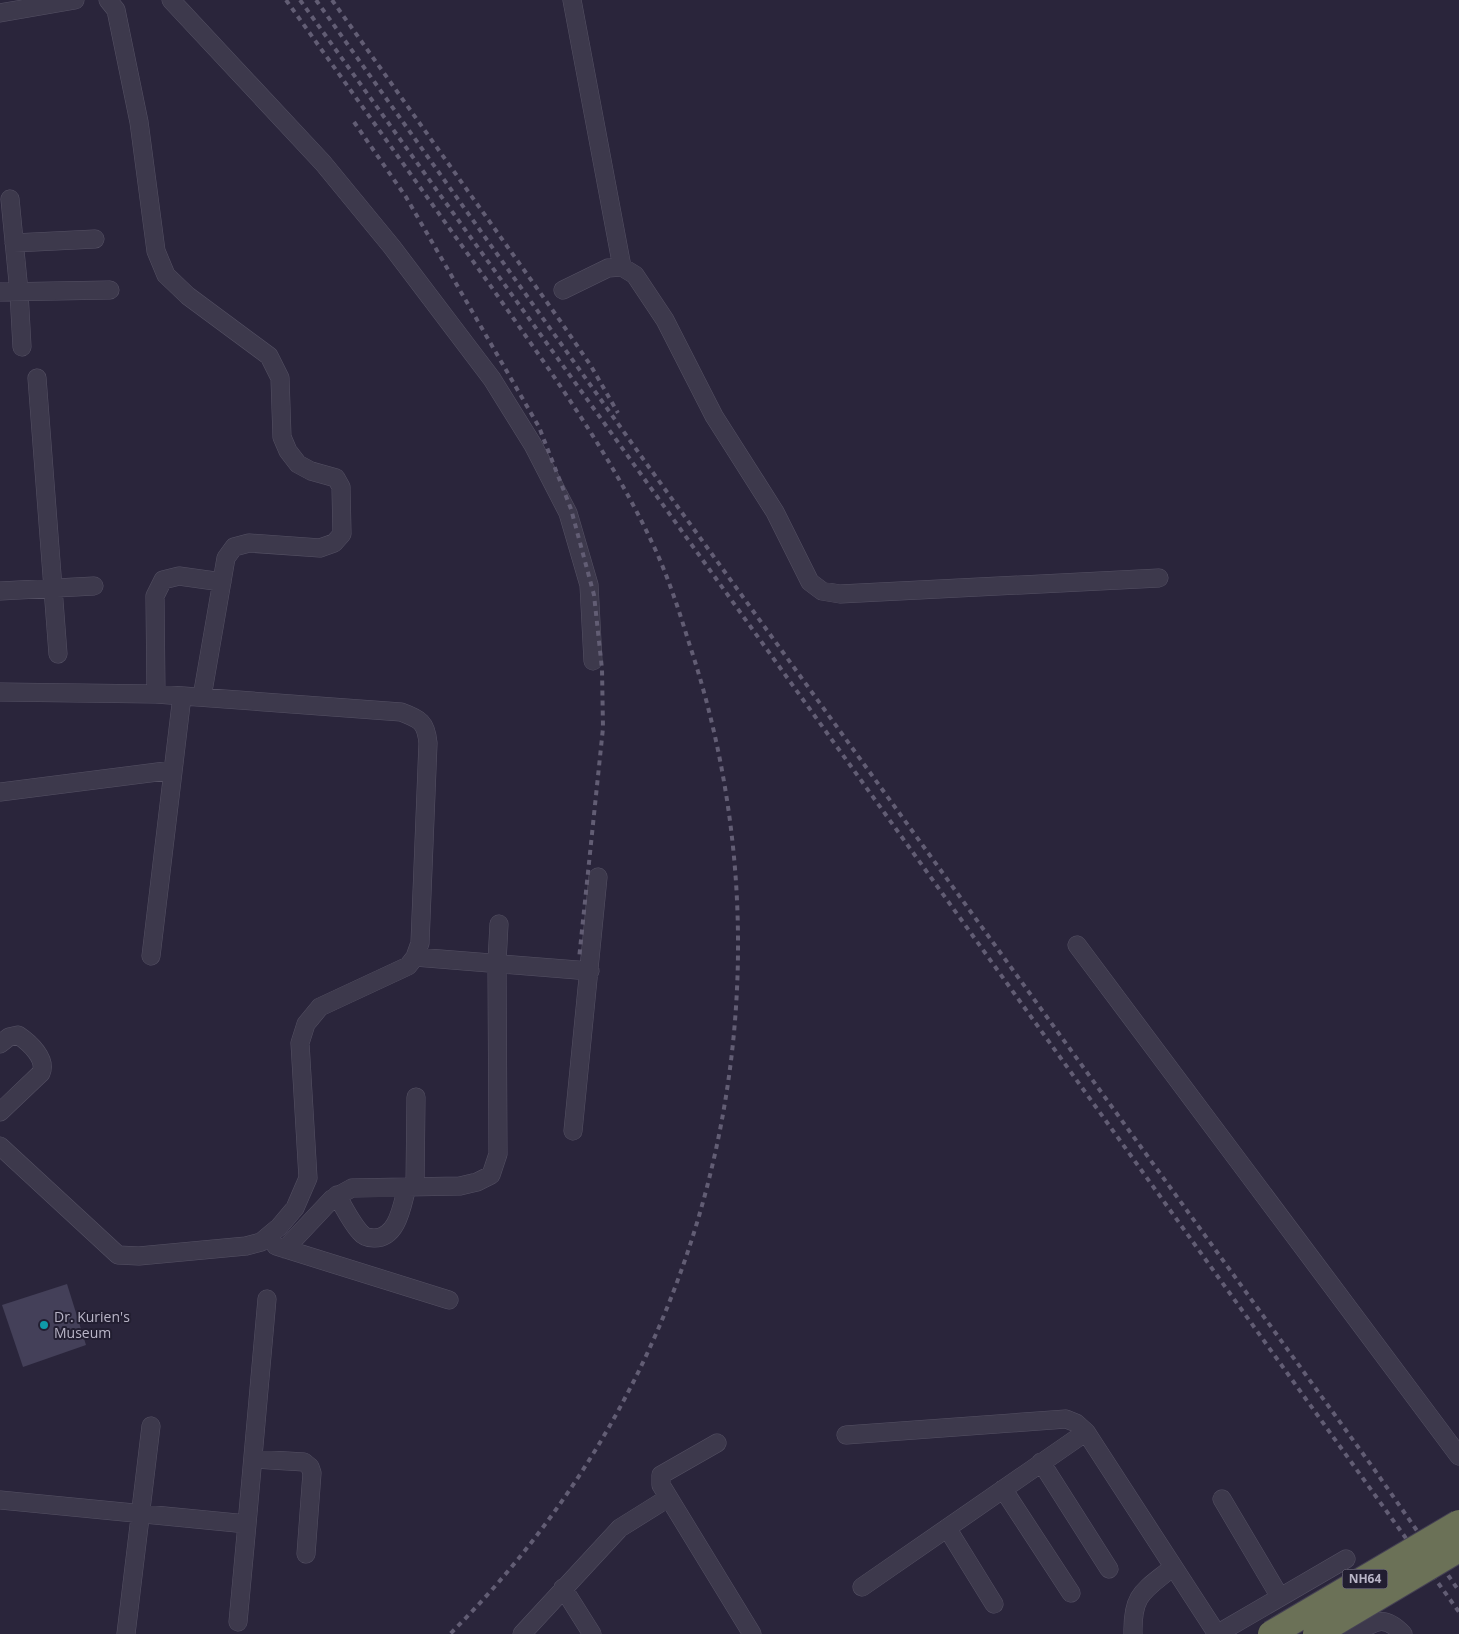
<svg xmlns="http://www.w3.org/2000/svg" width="1459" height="1634" font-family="'Open Sans',sans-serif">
  <rect width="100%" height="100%" fill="#2a253b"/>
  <path fill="#444059" d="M 67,1284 L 86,1345 L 23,1367 L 2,1305 Z"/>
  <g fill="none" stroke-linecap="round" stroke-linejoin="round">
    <g stroke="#555164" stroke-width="19">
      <path id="minor" d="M 108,0 L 116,10 L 139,122 L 156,251 L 166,275 L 188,296 L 269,356 L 280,378 L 282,437 L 288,451 L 298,464 L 311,471 L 336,478 L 341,487 L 342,534 L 334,543 L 320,548 L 249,543 L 234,547 L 226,558 L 202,697
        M 171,0 L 323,163 L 392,247 L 492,379 L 533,445 L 568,513 L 589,585 L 593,661
        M 572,0 L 622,267
        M 0,13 L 75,0
        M 10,199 L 19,292 L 22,347
        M 14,243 L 95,239
        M 563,290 L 608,268 L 622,267 L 635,275 L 665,320 L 714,416 L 775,512 L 810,582 L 822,591 L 840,594 L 1159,578
        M 0,292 L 110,290
        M 37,378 L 58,654
        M 0,591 L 94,586
        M 0,692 L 156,694 L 401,712 C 420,719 426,722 428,743 L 420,943 L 415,957 L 408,966 L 320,1007 L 306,1024 L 300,1043 L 308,1178 L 295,1208 L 279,1227 L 261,1242 L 246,1246 L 139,1256 L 118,1255 L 0,1146
        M 156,694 L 155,596 L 163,580 L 179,576 L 222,582
        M 0,792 L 173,770
        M 1077,945 L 1459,1456
        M 151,956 L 182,696
        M 415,957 L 590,971
        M 0,1044 L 9,1037 L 18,1035 C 30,1043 47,1059 41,1073 L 0,1112
        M 573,1131 L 598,877
        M 415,1186 L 416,1097
        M 337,1195 C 344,1208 351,1222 360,1232 C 364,1237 368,1238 374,1238 C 398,1238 402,1205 407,1187
        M 276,1246 L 449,1300
        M 285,1249 L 332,1199 L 352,1188 L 460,1186 L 477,1182 L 491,1175 L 498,1154 L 497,962 L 499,924
        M 846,1435 L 1066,1419 L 1076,1423 L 1086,1432 L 1217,1634
        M 717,1443 L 661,1475 L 661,1485 L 752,1634
        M 253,1459 L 304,1462 L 310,1467 L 312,1473 L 306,1554
        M 1041,1462 L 1109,1569
        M 1003,1489 L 1071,1593
        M 1222,1499 L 1280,1597
        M 0,1500 L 247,1524 L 267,1299
        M 947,1528 L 994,1604
        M 862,1587 L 1086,1432
        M 563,1588 L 592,1634
        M 238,1622 L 247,1524
        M 126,1634 L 151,1426
        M 522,1634 L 620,1528 L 668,1498
        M 1133,1634 C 1132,1593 1144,1591 1173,1567
        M 1217,1634 L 1346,1559
        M 1354,1634 C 1375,1622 1383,1613 1403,1634"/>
    </g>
    <use href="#minor" stroke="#3d394c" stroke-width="18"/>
    <path stroke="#625d74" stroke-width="4" stroke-dasharray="5 5" stroke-linecap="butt" d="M 286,0 C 354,95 422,190 490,285 C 550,371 612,455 656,551 C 670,582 680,614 690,646 C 805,994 709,1377 450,1634
      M 300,0 L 1459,1612
      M 316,0 L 646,463 L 1374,1469 L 1459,1591
      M 332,0 L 561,322 L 591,366 L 618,413
      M 354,122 L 406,197 L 539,427 L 571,509 L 594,595 L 602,669 L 603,728 L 579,959"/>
    <g stroke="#454154" stroke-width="28" stroke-linecap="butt">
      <path id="highway-bridge" d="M 1271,1634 L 1459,1523
        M 1316,1634 L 1459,1549"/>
    </g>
    <use href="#highway-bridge" stroke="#6b7157" stroke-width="26"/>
  </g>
  <circle fill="#0f9aa8" stroke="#221e31" stroke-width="2" cx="44" cy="1325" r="5"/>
  <g text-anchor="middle" stroke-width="4" stroke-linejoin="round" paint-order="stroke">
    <rect fill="#221e31" stroke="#8c889a" stroke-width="1" x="1342.5" y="1569.5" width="45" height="19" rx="4"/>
    <g font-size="12" font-weight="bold" fill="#b9b5c7">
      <text x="1365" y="1583">NH64</text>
    </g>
    <g font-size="14" fill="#b9b5c7" stroke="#221e31" text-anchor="start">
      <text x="54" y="1322">Dr. Kurien's<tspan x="54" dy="16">Museum</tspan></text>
    </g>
  </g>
</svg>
